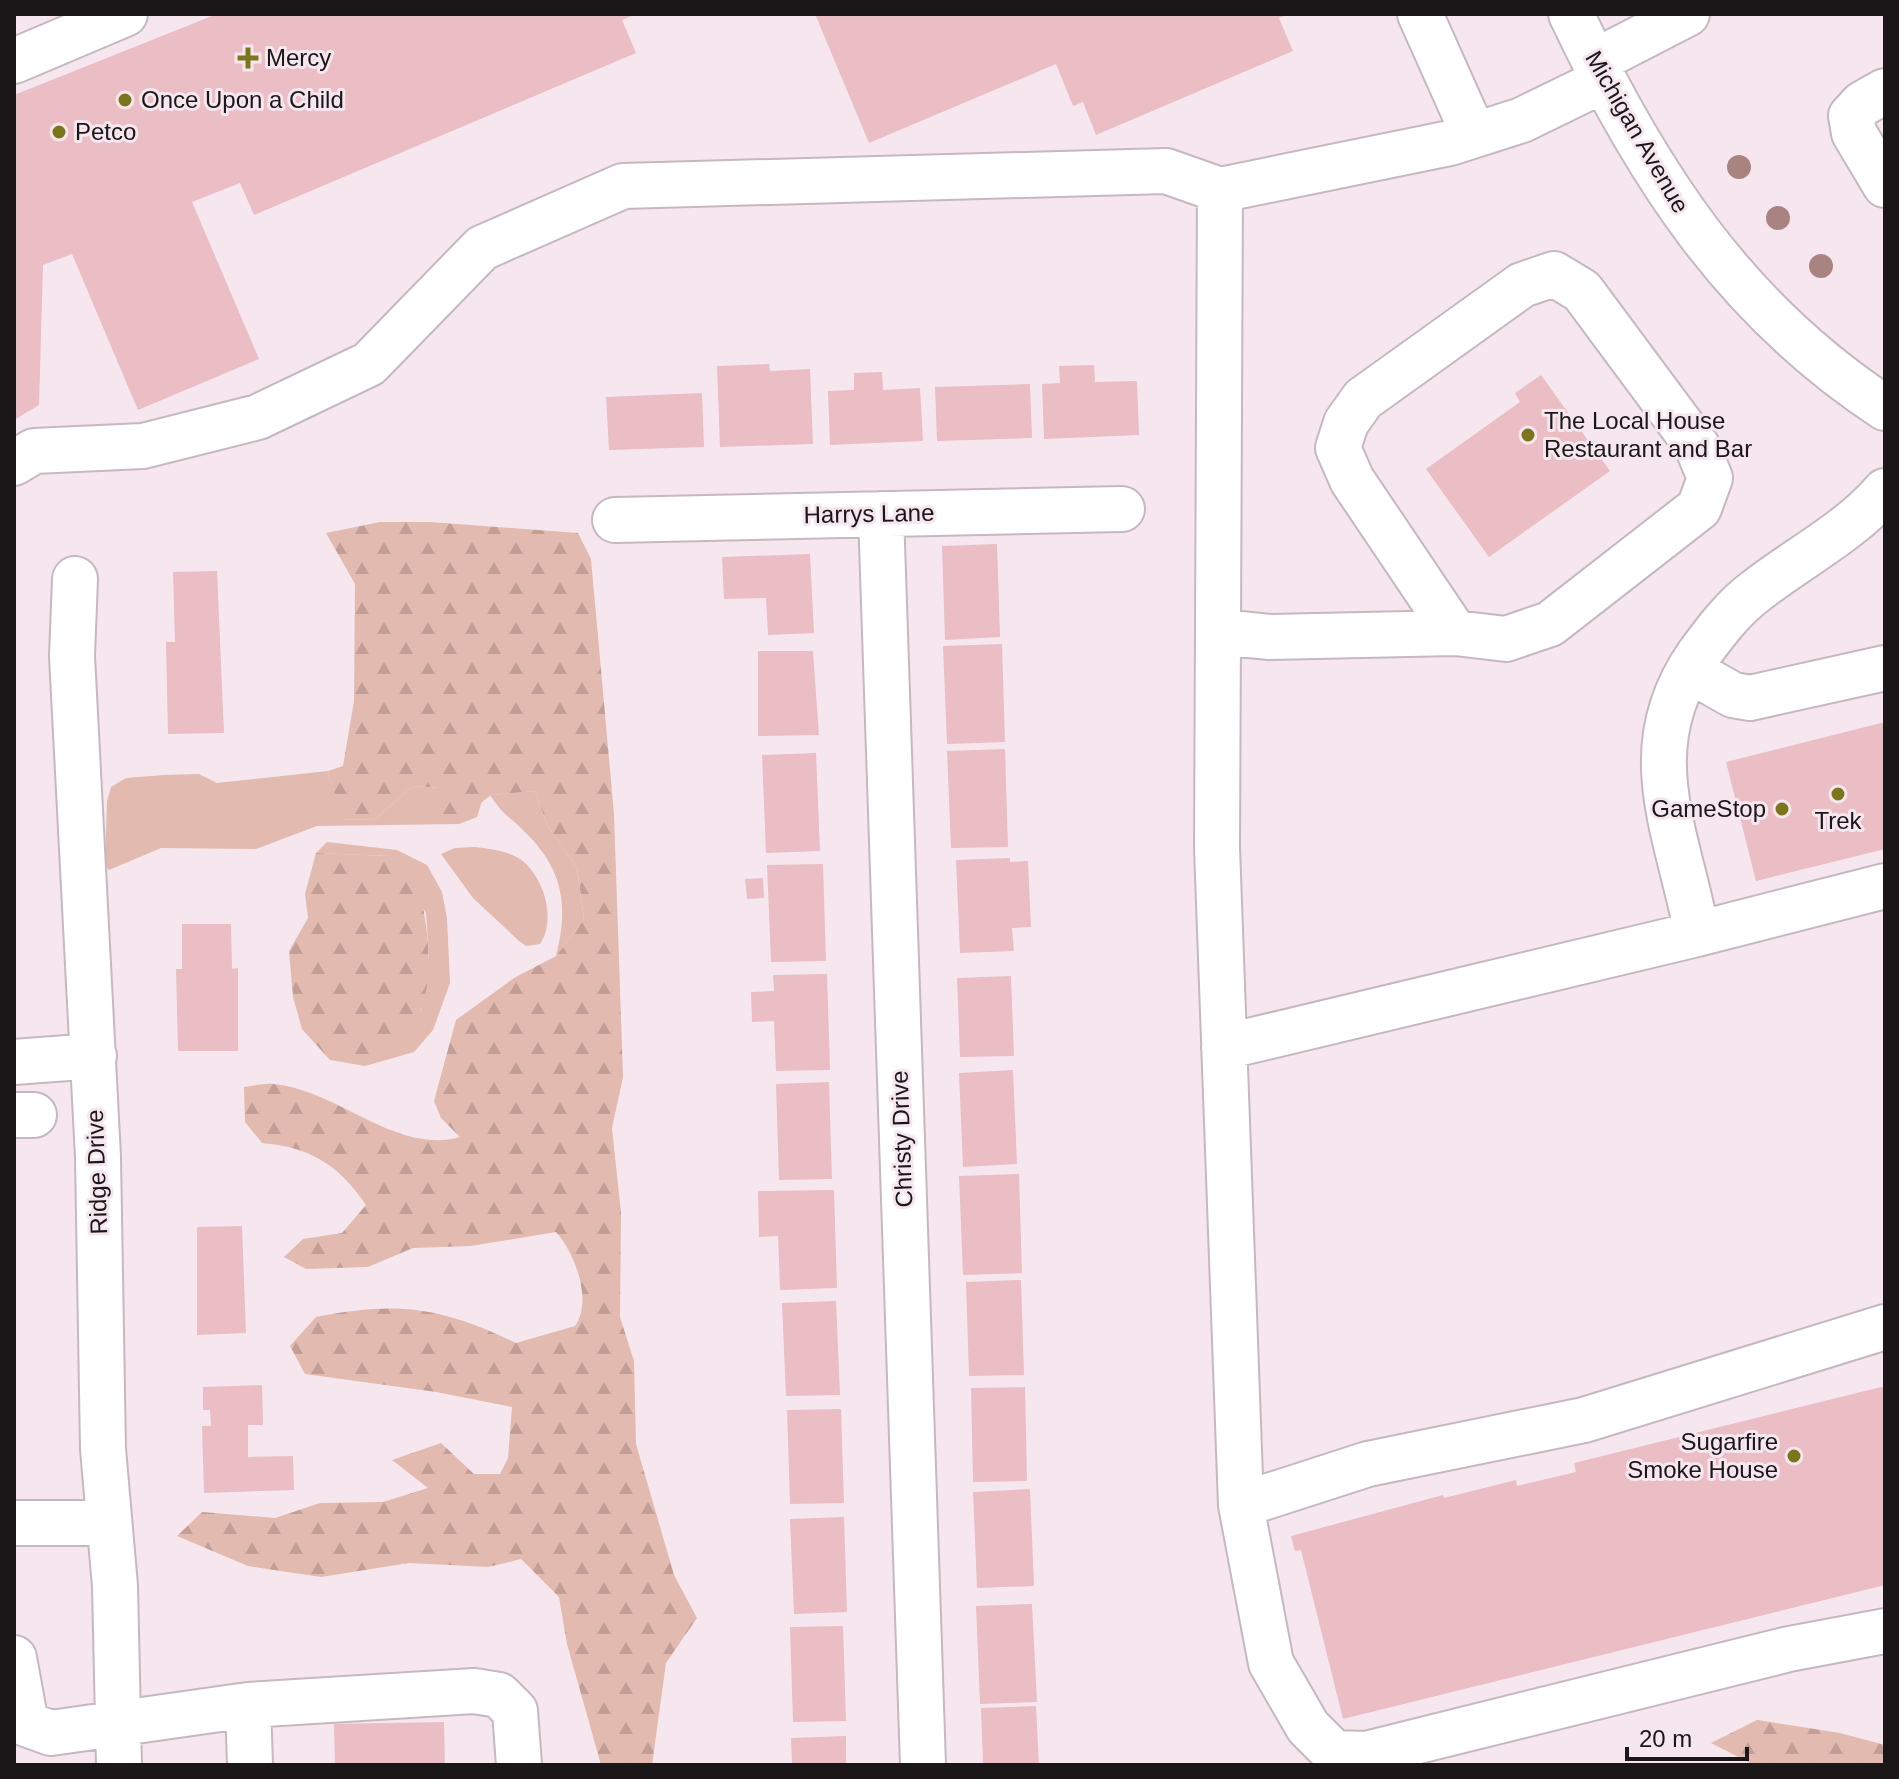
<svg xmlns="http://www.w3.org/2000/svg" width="1899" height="1779" font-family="Arial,sans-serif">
  <defs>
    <pattern id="forest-firs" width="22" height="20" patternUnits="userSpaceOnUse" patternTransform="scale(2)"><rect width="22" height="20" fill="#e2bab0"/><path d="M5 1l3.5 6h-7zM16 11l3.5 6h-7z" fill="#c19f97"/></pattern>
  </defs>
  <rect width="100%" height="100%" fill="#f6e7ef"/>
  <path fill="#e2bab0" d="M 328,771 L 343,820 L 375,819 L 413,786 L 438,788 L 467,814 L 482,801 L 477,817 L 459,824 L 317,826 L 256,849 L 161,848 L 109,870 L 105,865 L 107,801 L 111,787 L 126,778 L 164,775 L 199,774 L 217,783 Z
    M 535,791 L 547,825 L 577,868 L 584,919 L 556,956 C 569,905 563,869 524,831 C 509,816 503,815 490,795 Z
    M 327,842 L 397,850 L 427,865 L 442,892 L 447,918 L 450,983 L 433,1030 L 414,1052 L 365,1066 L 421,1010 L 429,956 L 426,913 L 388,856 L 316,853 Z
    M 475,847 C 491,849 511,851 524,862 C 545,881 556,920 540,944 L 526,946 L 519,941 L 473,898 L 441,854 L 455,848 Z"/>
  <path fill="url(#forest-firs)" d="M 380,522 L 431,522 L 578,533 L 591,559 L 614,814 L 623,1077 L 612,1128 L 621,1213 L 620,1317 L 634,1361 L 636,1444 L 674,1575 L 697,1618 L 666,1663 L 652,1765 L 601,1765 L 567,1644 L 559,1597 L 521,1559 L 488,1567 L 409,1563 L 321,1577 L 248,1566 L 177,1536 L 202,1512 L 275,1518 L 320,1503 L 383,1502 L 428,1488 L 392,1460 L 441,1443 L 474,1474 L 500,1474 L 508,1458 L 512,1407 L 436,1392 L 305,1374 L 290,1346 L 316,1317 C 399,1301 440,1307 516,1343 L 575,1326 C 593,1301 575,1253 556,1232 L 471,1246 L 413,1248 L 368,1267 L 306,1269 L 284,1257 L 303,1239 L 342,1233 L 366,1205 C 339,1165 310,1147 262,1143 L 245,1122 L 244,1087 C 253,1086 265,1083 274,1084 C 338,1090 396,1155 460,1137 L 441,1118 L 434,1101 L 456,1020 L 514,978 L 556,956 L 584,919 L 577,868 L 547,825 L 535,791 L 491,795 L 467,814 L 442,814 L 438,788 L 413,786 L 375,819 L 342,820 L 328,771 L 343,766 L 354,701 L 355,584 L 326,533 Z
    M 316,853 L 388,856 L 414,869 C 425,909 437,968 421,1009 C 412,1031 382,1051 365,1066 L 330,1060 L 302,1029 L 293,997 L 289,951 L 308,918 L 305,894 Z
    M 1757,1720 L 1840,1733 L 1885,1745 L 1885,1765 L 1754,1765 L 1711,1743 Z"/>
  <path fill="#ebbdc4" d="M 217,14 L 636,14 L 622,20 L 636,53 L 254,215 L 240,183 L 192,202 L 259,359 L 138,410 L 72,254 L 43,265 L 39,405 L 14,420 L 14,95 Z
    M 815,14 L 1287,14 L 1279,18 L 1293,51 L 1096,135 L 1083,102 L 1073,106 L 1056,64 L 869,143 Z
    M 769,364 L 770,371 L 810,369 L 813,444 L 720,447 L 717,366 Z
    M 1094,365 L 1095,382 L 1137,381 L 1139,435 L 1044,439 L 1042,384 L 1060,383 L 1059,366 Z
    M 882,372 L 883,390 L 920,388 L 923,441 L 830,445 L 828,391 L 854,390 L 854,373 Z
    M 1541,375 L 1610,471 L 1489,557 L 1426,469 L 1520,402 L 1515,393 Z
    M 1030,384 L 1032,438 L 937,441 L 935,387 Z
    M 702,393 L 704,447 L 609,450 L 606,397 Z
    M 997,544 L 1000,637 L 945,640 L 942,546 Z
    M 810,554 L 814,633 L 768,635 L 766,598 L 724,599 L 722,557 Z
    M 217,571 L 224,733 L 168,734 L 166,642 L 175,642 L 173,572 Z
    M 1002,644 L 1005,742 L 947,744 L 943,646 Z
    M 758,651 L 813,651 L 819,735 L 758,736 Z
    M 1885,722 L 1885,849 L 1756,881 L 1726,762 Z
    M 1005,749 L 1008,847 L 951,848 L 947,751 Z
    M 816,753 L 820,851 L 766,853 L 762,755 Z
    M 1010,858 L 1010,862 L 1028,861 L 1031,927 L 1012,928 L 1014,951 L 960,953 L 956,860 Z
    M 823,864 L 826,961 L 771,962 L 767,865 Z
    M 763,878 L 764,898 L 747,899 L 745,879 Z
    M 182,924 L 231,924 L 232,969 L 238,968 L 238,1051 L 178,1051 L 176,969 L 182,969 Z
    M 827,974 L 830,1070 L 776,1071 L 774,1021 L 752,1022 L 751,992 L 774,991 L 773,975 Z
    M 1011,976 L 1014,1056 L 960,1057 L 957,978 Z
    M 1013,1070 L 1017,1164 L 963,1167 L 959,1073 Z
    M 829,1082 L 832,1179 L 779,1180 L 776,1084 Z
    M 1019,1174 L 1022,1273 L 963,1275 L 959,1176 Z
    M 834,1190 L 837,1288 L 780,1290 L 778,1236 L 759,1237 L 758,1191 Z
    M 242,1226 L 246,1333 L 197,1335 L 197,1227 Z
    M 1021,1280 L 1024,1375 L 969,1376 L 966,1282 Z
    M 836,1301 L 840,1395 L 786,1396 L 782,1303 Z
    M 262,1385 L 263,1425 L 248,1425 L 248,1457 L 293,1456 L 294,1490 L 204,1493 L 202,1426 L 211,1426 L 210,1410 L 203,1410 L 203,1387 Z
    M 1885,1386 L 1885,1585 L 1343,1719 L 1301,1550 L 1295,1551 L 1291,1536 L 1443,1495 L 1444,1498 L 1516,1480 L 1517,1486 L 1576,1472 L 1574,1463 Z
    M 1025,1387 L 1027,1481 L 973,1482 L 971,1388 Z
    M 841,1409 L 844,1503 L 790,1504 L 787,1410 Z
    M 1030,1489 L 1034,1586 L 977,1588 L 973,1492 Z
    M 844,1517 L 847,1612 L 794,1614 L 790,1519 Z
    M 1032,1604 L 1037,1702 L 980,1704 L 976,1606 Z
    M 843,1626 L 846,1721 L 793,1722 L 790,1627 Z
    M 1036,1706 L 1039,1765 L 983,1765 L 981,1708 Z
    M 444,1722 L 445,1765 L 335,1765 L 334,1724 Z
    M 846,1736 L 846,1765 L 792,1765 L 791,1738 Z"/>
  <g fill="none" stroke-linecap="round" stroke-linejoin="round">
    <g stroke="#c6b8c0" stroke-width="48">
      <path id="minor" d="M 1420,14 L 1474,135
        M 1571,14 C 1647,174 1734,309 1885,408
        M 14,61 L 125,14
        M 1594,62 L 1687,14
        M 1604,80 L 1522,120 L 1450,143 L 1220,190 L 1217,848 L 1241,1505 L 1271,1663 L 1308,1727 L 1334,1753 L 1366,1754 L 1789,1649 L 1885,1631
        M 1885,91 L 1862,104 L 1851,116 L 1854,133 L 1885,185
        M 14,463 L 34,451 L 143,446 L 258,417 L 369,364 L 482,248 L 623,186 L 1166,171 L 1220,190
        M 1885,491 C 1850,532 1798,558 1756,591 C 1733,608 1716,631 1699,654 C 1632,749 1678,832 1697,934 L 1885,886
        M 881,514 L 923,1765
        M 615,520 L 1122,509
        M 75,579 L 72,656 L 98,1157 L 103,1449 L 115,1586 L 119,1765
        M 1220,632 L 1270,637 L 1455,633 L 1506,639 L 1550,624 L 1699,508 L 1710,478 L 1697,446 L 1582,291 L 1554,274 L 1522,285 L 1363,399 L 1346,423 L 1338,448 L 1352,480 L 1455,633
        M 1689,670 L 1733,695 L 1750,698 L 1885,668
        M 1224,1047 L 1697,934
        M 14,1062 L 94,1056
        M 14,1115 L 34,1115
        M 1241,1505 L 1368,1464 L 1584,1420 L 1885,1327
        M 14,1523 L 109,1523
        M 14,1658 L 26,1724 L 51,1733 L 248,1705 L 474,1691 L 499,1695 L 515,1711 L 519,1765
        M 248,1705 L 250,1765"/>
    </g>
    <use href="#minor" stroke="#fff" stroke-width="44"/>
  </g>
  <g fill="#a98380">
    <circle cx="1739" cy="167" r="12"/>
    <circle cx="1778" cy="218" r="12"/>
    <circle cx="1821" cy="266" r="12"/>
  </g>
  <g fill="#7b761b" stroke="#f6e7ef" stroke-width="3">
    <path d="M244 46h8v8h8v8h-8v8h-8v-8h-8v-8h8z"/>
    <circle cx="125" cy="100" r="8"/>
    <circle cx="59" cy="132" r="8"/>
    <circle cx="1528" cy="435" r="8"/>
    <circle cx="1838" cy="794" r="8"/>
    <circle cx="1782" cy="809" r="8"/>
    <circle cx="1794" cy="1456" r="8"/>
  </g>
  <g text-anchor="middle" stroke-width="6" stroke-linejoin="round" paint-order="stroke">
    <g font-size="24" fill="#1b1618" stroke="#f6e7ef" text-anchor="start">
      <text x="266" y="66">Mercy</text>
      <text x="141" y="108">Once Upon a Child</text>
      <text x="75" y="140">Petco</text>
      <text x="1544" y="429">The Local House<tspan x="1544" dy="28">Restaurant and Bar</tspan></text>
      <text x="1766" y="817" text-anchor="end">GameStop</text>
      <text x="1838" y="829" text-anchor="middle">Trek</text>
      <text x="1778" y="1450" text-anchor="end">Sugarfire<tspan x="1778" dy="28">Smoke House</tspan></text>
    </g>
    <g font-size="24" fill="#1b1618" stroke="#f6e7ef">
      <text transform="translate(1637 132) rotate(60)" y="8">Michigan Avenue</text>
      <text transform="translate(869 514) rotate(-1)" y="8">Harrys Lane</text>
      <text transform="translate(902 1139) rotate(-92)" y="8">Christy Drive</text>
      <text transform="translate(97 1172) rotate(-92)" y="8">Ridge Drive</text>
    </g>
  </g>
  <rect width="1899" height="1779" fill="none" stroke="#1b1618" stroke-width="32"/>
  <path d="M1627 1747v12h120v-12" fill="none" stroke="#1b1618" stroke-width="4"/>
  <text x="1639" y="1747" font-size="24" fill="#1b1618" stroke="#f6e7ef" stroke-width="6" paint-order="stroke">20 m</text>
</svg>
